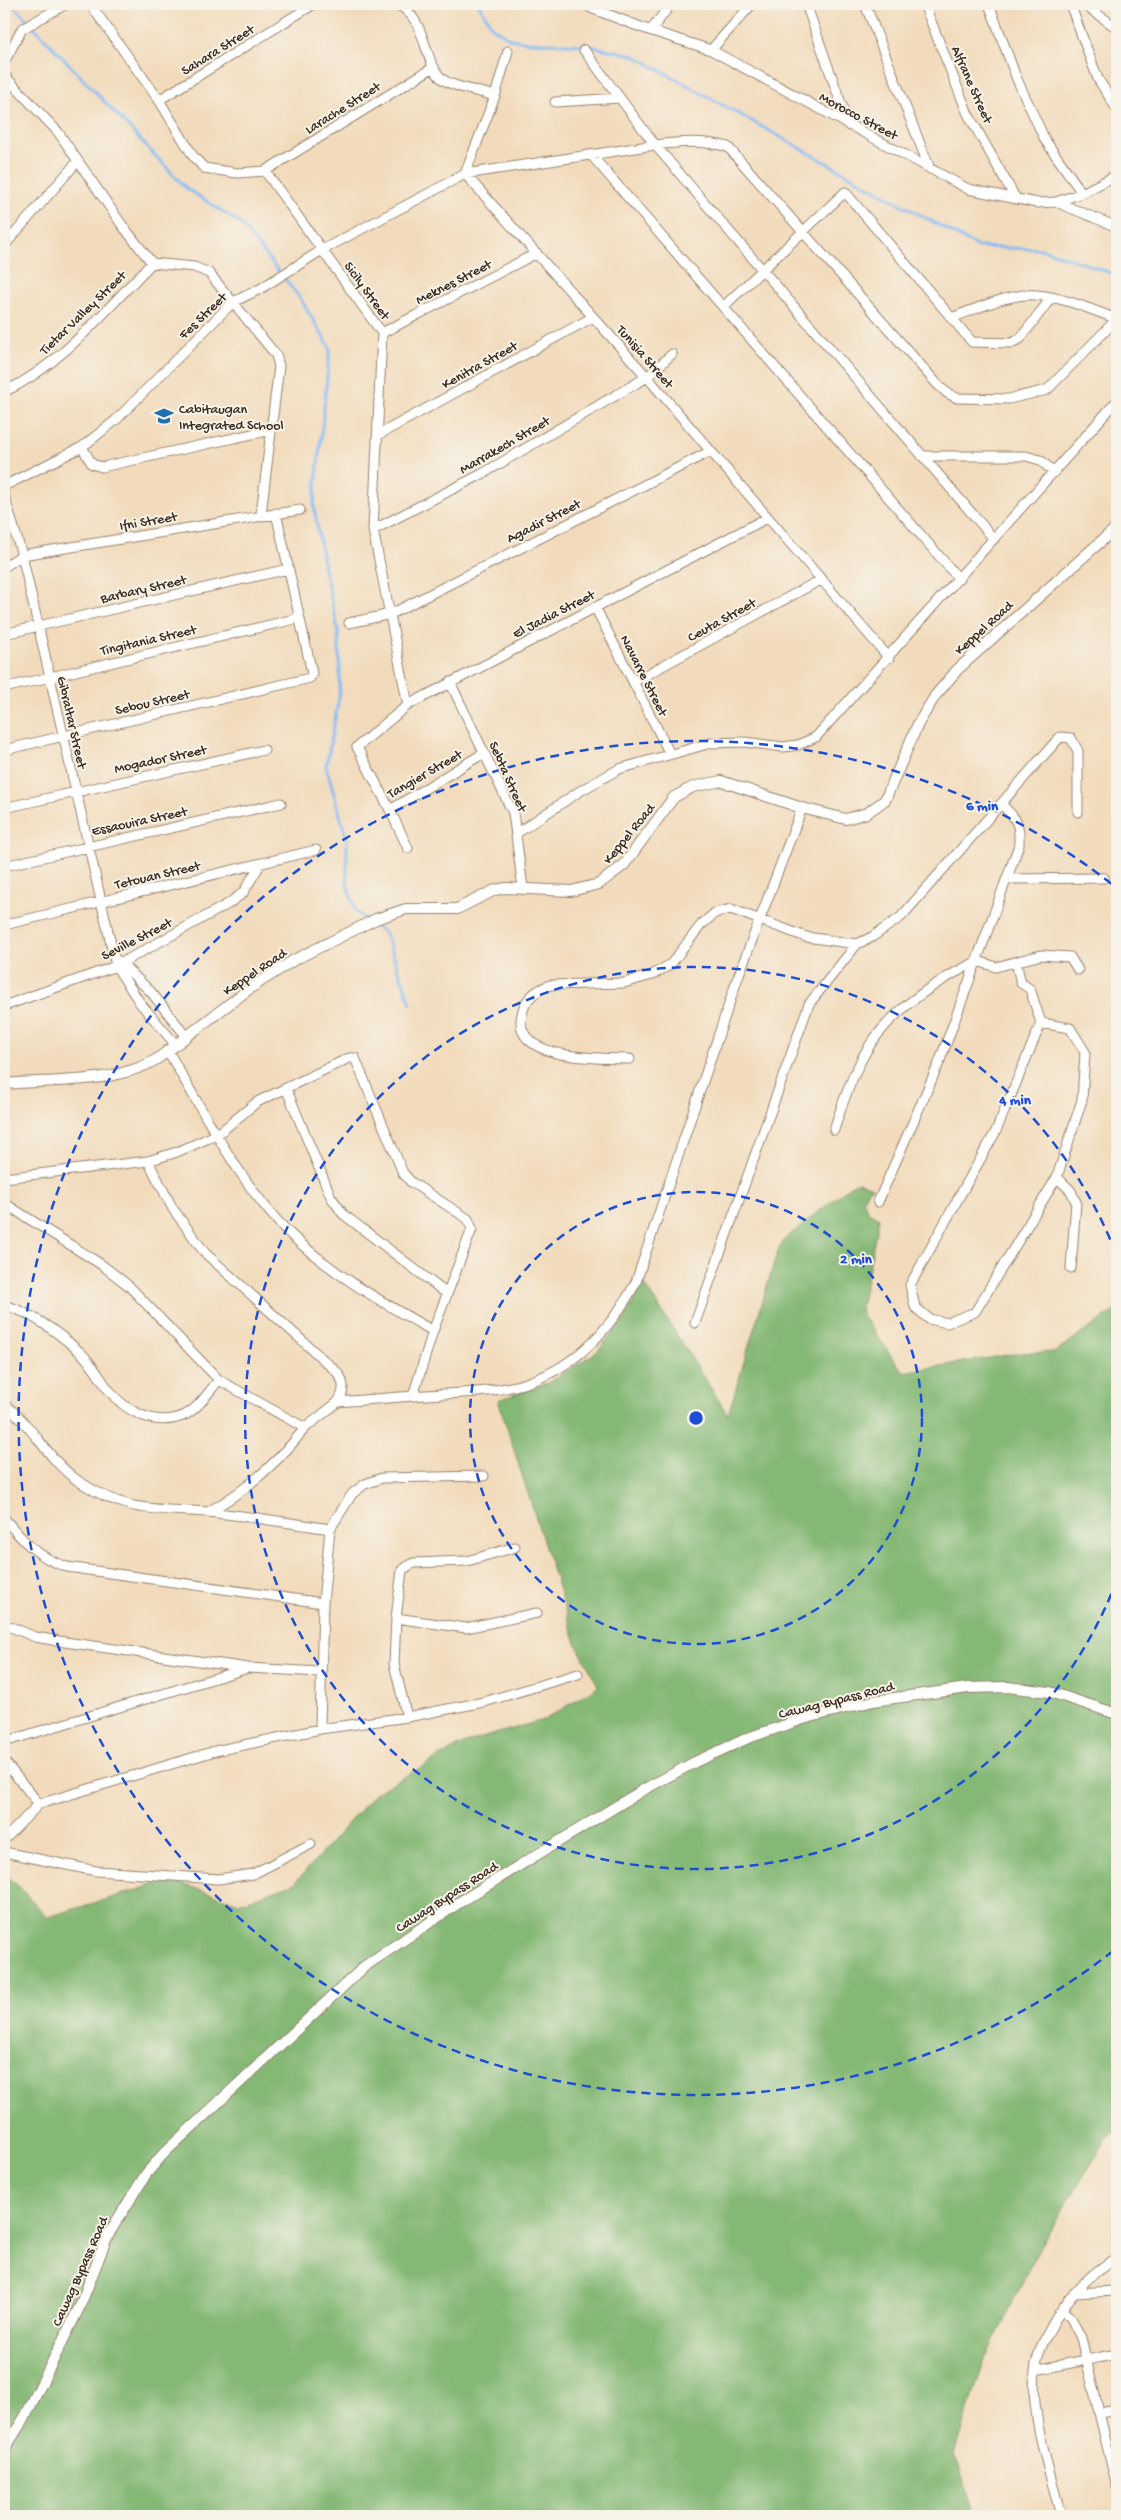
<svg xmlns="http://www.w3.org/2000/svg" width="1121" height="2520" font-family="'Gochi Hand',sans-serif">
  <rect width="100%" height="100%" fill="#f7f3e8"/>
  <filter id="ink" filterUnits="userSpaceOnUse"><feTurbulence type="fractalNoise" baseFrequency=".02" numOctaves="2"/><feDisplacementMap in="SourceGraphic" scale="10" xChannelSelector="R" yChannelSelector="G"/><feConvolveMatrix kernelMatrix="1 2 1 2 8 2 1 2 1" color-interpolation-filters="sRGB"/></filter>
  <filter id="wash" filterUnits="userSpaceOnUse"><feTurbulence type="fractalNoise" baseFrequency=".0096" numOctaves="4" result="noise"/><feDisplacementMap in="SourceGraphic" scale="20" xChannelSelector="R" yChannelSelector="G"/><feGaussianBlur stdDeviation="1.12" result="paint"/><feColorMatrix in="noise" values="0 0 0 0 0 0 0 0 0 0 0 0 0 0 0 0 0 1.4 0 .05"/><feComposite in="paint" operator="in"/></filter>
  <g filter="url(#wash)">
    <rect width="100%" height="100%" fill="#f2dbbc"/>
    <path fill="#84b874" stroke="#607149" d="M 858,1182 L 873,1187 L 868,1190 L 863,1200 L 868,1212 L 879,1218 L 860,1312 L 903,1372 L 1020,1353 L 1055,1352 L 1117,1309 L 1117,2132 L 1109,2135 L 1039,2248 L 985,2359 L 955,2454 L 975,2516 L 4,2516 L 4,1872 L 48,1917 L 170,1880 L 239,1903 L 295,1883 L 375,1793 L 465,1743 L 546,1719 L 598,1686 L 576,1643 L 498,1400 L 548,1383 L 598,1351 L 625,1318 L 643,1282 L 728,1415 L 778,1250 L 785,1239 L 850,1186 Z"/>
    <g fill="none" stroke-linecap="round" stroke-linejoin="round">
      <path stroke="#83b9f2" stroke-width="3" d="M 12,4 L 186,188 L 240,223 L 300,298 L 330,348 L 314,506 L 324,568 L 338,629 L 340,670 L 339,698 L 326,766 L 347,839 L 347,885 L 356,912 L 367,920
        M 479,4 L 492,27 L 510,39 L 528,42 L 585,45 L 633,55 L 978,247 L 1042,249 L 1117,275
        M 372,924 L 385,933 L 411,1004"/>
    </g>
  </g>
  <g filter="url(#ink)">
    <g fill="none" stroke-linecap="round" stroke-linejoin="round">
      <g stroke="#96826d" stroke-width="11">
        <path id="minor" d="M 90,4 L 159,100 L 193,156 L 204,168 L 237,173 L 265,171 L 382,333 L 373,530 L 408,705
          M 395,4 C 430,16 421,69 447,82 C 461,89 480,91 495,96
          M 587,4 L 591,8 L 643,28 L 711,50 L 968,189 L 1037,203 L 1056,202 L 1082,193 L 1117,175
          M 806,4 L 849,126
          M 865,4 L 930,169
          M 924,4 L 968,114 L 1016,199
          M 989,4 L 1016,77 L 1045,140 L 1082,193
          M 1070,4 L 1098,79 L 1117,109
          M 1083,4 L 1117,28
          M 651,30 L 671,4
          M 584,50 L 655,145 L 994,539
          M 711,50 L 752,4
          M 508,51 L 495,96 L 465,174 L 647,377 L 889,658
          M 4,62 L 22,29 L 66,4
          M 4,75 L 58,132 L 122,225 L 152,263 L 194,267 L 209,273 L 276,355 L 279,366 L 261,514
          M 159,100 L 314,4
          M 555,102 L 620,98
          M 592,156 L 959,579
          M 265,171 L 434,67
          M 1056,202 L 1117,227
          M 4,246 L 77,162
          M 723,307 L 845,192 L 972,342 L 1011,343 L 1020,339 L 1051,298
          M 951,318 C 977,309 1008,293 1036,295 C 1063,297 1092,310 1117,319
          M 382,333 L 537,253
          M 4,392 C 63,364 106,309 152,263
          M 378,435 L 593,317
          M 82,447 L 92,464 L 102,467 L 271,430
          M 922,456 L 1026,456 L 1040,460 L 1054,472
          M 4,486 L 82,447 L 116,420 L 233,302 L 260,289 L 322,250 L 465,174 L 655,145 C 680,142 703,140 728,147 L 938,385 L 947,393 L 957,398 L 1009,399 L 1047,390 L 1117,319
          M 4,495 L 22,555 L 116,966 L 140,1003 L 176,1045
          M 373,530 L 482,474 L 647,377 L 672,354
          M 4,567 L 22,555 L 300,510
          M 595,607 L 670,754
          M 349,623 L 391,614 L 709,452
          M 4,634 L 288,569
          M 450,682 L 513,813 L 523,888
          M 633,682 L 822,579
          M 4,688 L 299,618
          M 4,750 L 310,678 L 312,673 L 276,513
          M 484,753 L 390,810 L 357,747 L 408,705 L 767,518
          M 4,808 L 264,750
          M 390,810 L 408,848
          M 517,833 L 580,791 L 619,769 L 711,743 L 744,742 L 783,747 L 798,745 L 816,737 L 1117,401
          M 4,866 L 281,803
          M 1007,879 L 1104,878
          M 4,925 L 316,850
          M 119,961 L 151,992 L 187,1037
          M 1016,962 L 1021,983 L 1030,989 L 1041,1023 L 996,1131 L 910,1285 L 915,1307 L 929,1319 L 947,1323 L 975,1312 L 1057,1177
          M 4,1006 L 116,966 L 228,904 L 243,893 L 261,863
          M 1041,1023 L 1070,1028 L 1085,1052 L 1082,1100 L 1057,1177 L 1071,1191 L 1076,1202 L 1071,1268
          M 168,1051 C 201,1108 241,1185 287,1231 C 330,1273 382,1302 433,1331
          M 630,1059 C 602,1058 511,1062 522,1014 C 525,998 536,990 550,985 L 624,983 L 652,975 L 671,964 L 701,925 L 715,913 L 731,909 L 806,937 L 857,944
          M 286,1088 L 331,1197 L 343,1214 L 447,1294
          M 834,1130 C 842,1104 855,1068 870,1045 C 895,1008 938,980 978,961 L 996,967 L 1041,955 L 1070,957 L 1078,970
          M 148,1161 L 173,1209 L 205,1253 L 337,1372 C 345,1382 345,1391 338,1402
          M 4,1178 L 148,1161 L 177,1152 L 218,1134 L 257,1102 L 349,1058 L 355,1058 L 403,1173 L 411,1182 L 468,1219 L 472,1229 L 433,1331 L 413,1396 L 338,1402 L 305,1428
          M 878,1202 L 939,1063 L 1019,845 C 1020,823 1017,819 1001,804
          M 4,1203 L 102,1265 L 129,1286 L 219,1380 L 305,1428 C 277,1464 247,1490 208,1512
          M 4,1305 C 33,1313 59,1333 81,1353 C 92,1363 99,1377 108,1389 C 125,1412 157,1428 185,1415 C 199,1408 209,1391 219,1380
          M 695,1323 L 809,1004 L 857,944 L 872,937 L 901,917 L 1060,737 L 1071,738 L 1078,751 L 1078,812
          M 413,1396 C 448,1393 485,1394 519,1385 C 573,1371 611,1329 636,1282 L 738,977 L 802,808
          M 4,1404 C 33,1425 48,1460 77,1480 C 127,1514 154,1508 208,1512 C 249,1516 289,1523 330,1529
          M 4,1518 C 22,1540 38,1558 67,1567 L 323,1603
          M 396,1618 L 466,1628 L 537,1613
          M 4,1624 L 35,1637 L 65,1642 L 248,1668 L 320,1672
          M 407,1717 L 394,1664 L 396,1618 L 402,1570 L 413,1563 L 467,1561 L 515,1547
          M 320,1729 L 323,1603 L 330,1529 L 352,1494 L 365,1484 L 382,1478 L 484,1476
          M 4,1742 L 245,1669
          M 4,1761 L 39,1804
          M 4,1840 L 39,1804 L 215,1751 L 320,1729 L 407,1717 L 484,1702 L 578,1674
          M 4,1852 L 96,1871 L 218,1879 L 253,1874 L 311,1844
          M 1117,2237 L 1117,2240
          M 1074,2293 L 1117,2291
          M 1062,2310 L 1071,2318 L 1081,2338 L 1117,2487
          M 1035,2370 L 1117,2354
          M 1100,2413 L 1117,2410
          M 1061,2516 C 1050,2472 1030,2416 1035,2371 C 1037,2351 1048,2332 1058,2315 C 1074,2290 1092,2272 1117,2258"/>
      </g>
      <g stroke="#96826d" stroke-width="12">
        <path id="tertiary" d="M 4,1084 C 50,1080 117,1084 157,1059 L 249,989 L 294,960 L 376,919 L 406,909 L 457,909 L 495,890 L 506,888 L 571,891 L 599,884 L 624,865 L 674,797 L 693,787 L 721,781 L 802,808 L 846,819 L 867,813 L 885,800 L 918,724 L 935,696 L 957,670 L 1117,527
          M 4,2450 L 26,2415 L 80,2306 L 108,2235 L 146,2174 L 164,2153 L 365,1966 L 463,1900 L 643,1790 L 695,1762 L 748,1738 L 803,1719 L 873,1701 L 968,1688 L 1007,1687 L 1050,1692 L 1117,1714"/>
      </g>
      <use href="#minor" stroke="#fff" stroke-width="9"/>
      <use href="#tertiary" stroke="#fff" stroke-width="10"/>
    </g>
  </g>
  <g fill="none" stroke="#1d4ed8" stroke-width="2.5" stroke-dasharray="9 6">
    <circle cx="696" cy="1418" r="226"/>
    <path d="M1117 1580A451 451 0 1 1 1117 1256"/>
    <path d="M1113 1951A677 677 0 1 1 1113 885"/>
  </g>
  <defs>
    <g id="school-bare" transform="scale(1.5)"><path d="M0-5L7-2L0 1L-7-2ZM-4 1L0 2.5L4 1V4Q0 6-4 4Z" fill="#1f6fb2" stroke="#f7f3e8" stroke-width="2.5" paint-order="stroke"/></g>
  </defs>
  <g fill-rule="evenodd">
    <use href="#school-bare" x="164" y="416"/>
  </g>
  <g text-anchor="middle" stroke-width="4" stroke-linejoin="round" paint-order="stroke">
    <g font-size="14" fill="#3b2a1e" stroke="#f7f3e8">
      <text transform="translate(217 49) rotate(-32)" y="5">Sahara Street</text>
      <text transform="translate(973 84) rotate(66)" y="5">Alfrane Street</text>
      <text transform="translate(342 107) rotate(-32)" y="5">Larache Street</text>
      <text transform="translate(859 115) rotate(28)" y="5">Morocco Street</text>
      <text transform="translate(453 281) rotate(-27)" y="5">Meknes Street</text>
      <text transform="translate(368 290) rotate(54)" y="5">Sicily Street</text>
      <text transform="translate(82 312) rotate(-44)" y="5">Tietar Valley Street</text>
      <text transform="translate(202 315) rotate(-44)" y="5">Fes Street</text>
      <text transform="translate(646 356) rotate(49)" y="5">Tunisia Street</text>
      <text transform="translate(479 364) rotate(-29)" y="5">Kenitra Street</text>
      <text transform="translate(504 444) rotate(-30)" y="5">Marrakech Street</text>
      <text transform="translate(148 520) rotate(-10)" y="5">Ifni Street</text>
      <text transform="translate(543 520) rotate(-27)" y="5">Agadir Street</text>
      <text transform="translate(143 588) rotate(-13)" y="5">Barbary Street</text>
      <text transform="translate(553 613) rotate(-27)" y="5">El Jadia Street</text>
      <text transform="translate(721 619) rotate(-29)" y="5">Ceuta Street</text>
      <text transform="translate(983 627) rotate(-42)" y="5">Keppel Road</text>
      <text transform="translate(148 639) rotate(-13)" y="5">Tingitania Street</text>
      <text transform="translate(645 675) rotate(63)" y="5">Navarre Street</text>
      <text transform="translate(152 701) rotate(-13)" y="5">Sebou Street</text>
      <text transform="translate(73 722) rotate(77)" y="5">Gibraltar Street</text>
      <text transform="translate(160 758) rotate(-12)" y="5">Mogador Street</text>
      <text transform="translate(424 773) rotate(-30)" y="5">Tangier Street</text>
      <text transform="translate(509 776) rotate(66)" y="5">Sebta Street</text>
      <text transform="translate(139 820) rotate(-12)" y="5">Essaouira Street</text>
      <text transform="translate(628 833) rotate(-51)" y="5">Keppel Road</text>
      <text transform="translate(157 874) rotate(-13)" y="5">Tetouan Street</text>
      <text transform="translate(136 938) rotate(-27)" y="5">Seville Street</text>
      <text transform="translate(254 971) rotate(-34)" y="5">Keppel Road</text>
      <text transform="translate(836 1699) rotate(-14)" y="5">Cawag Bypass Road</text>
      <text transform="translate(446 1896) rotate(-33)" y="5">Cawag Bypass Road</text>
      <text transform="translate(79 2271) rotate(-66)" y="5">Cawag Bypass Road</text>
    </g>
    <g font-size="14" fill="#3b2a1e" stroke="#f7f3e8" text-anchor="start">
      <text x="179" y="413">Cabitaugan<tspan x="179" dy="16">Integrated School</tspan></text>
    </g>
  </g>
  <circle cx="696" cy="1418" r="8" fill="#1d4ed8" stroke="#f7f3e8" stroke-width="2.5"/>
  <g font-size="15" text-anchor="middle" font-weight="bold" fill="#1d4ed8" stroke="#f7f3e8" stroke-width="4" stroke-linejoin="round" paint-order="stroke">
    <text x="982" y="810">6 min</text>
    <text x="1015" y="1104">4 min</text>
    <text x="856" y="1263">2 min</text>
  </g>
  <rect width="1121" height="2520" fill="none" stroke="#f7f3e8" stroke-width="20"/>
</svg>
